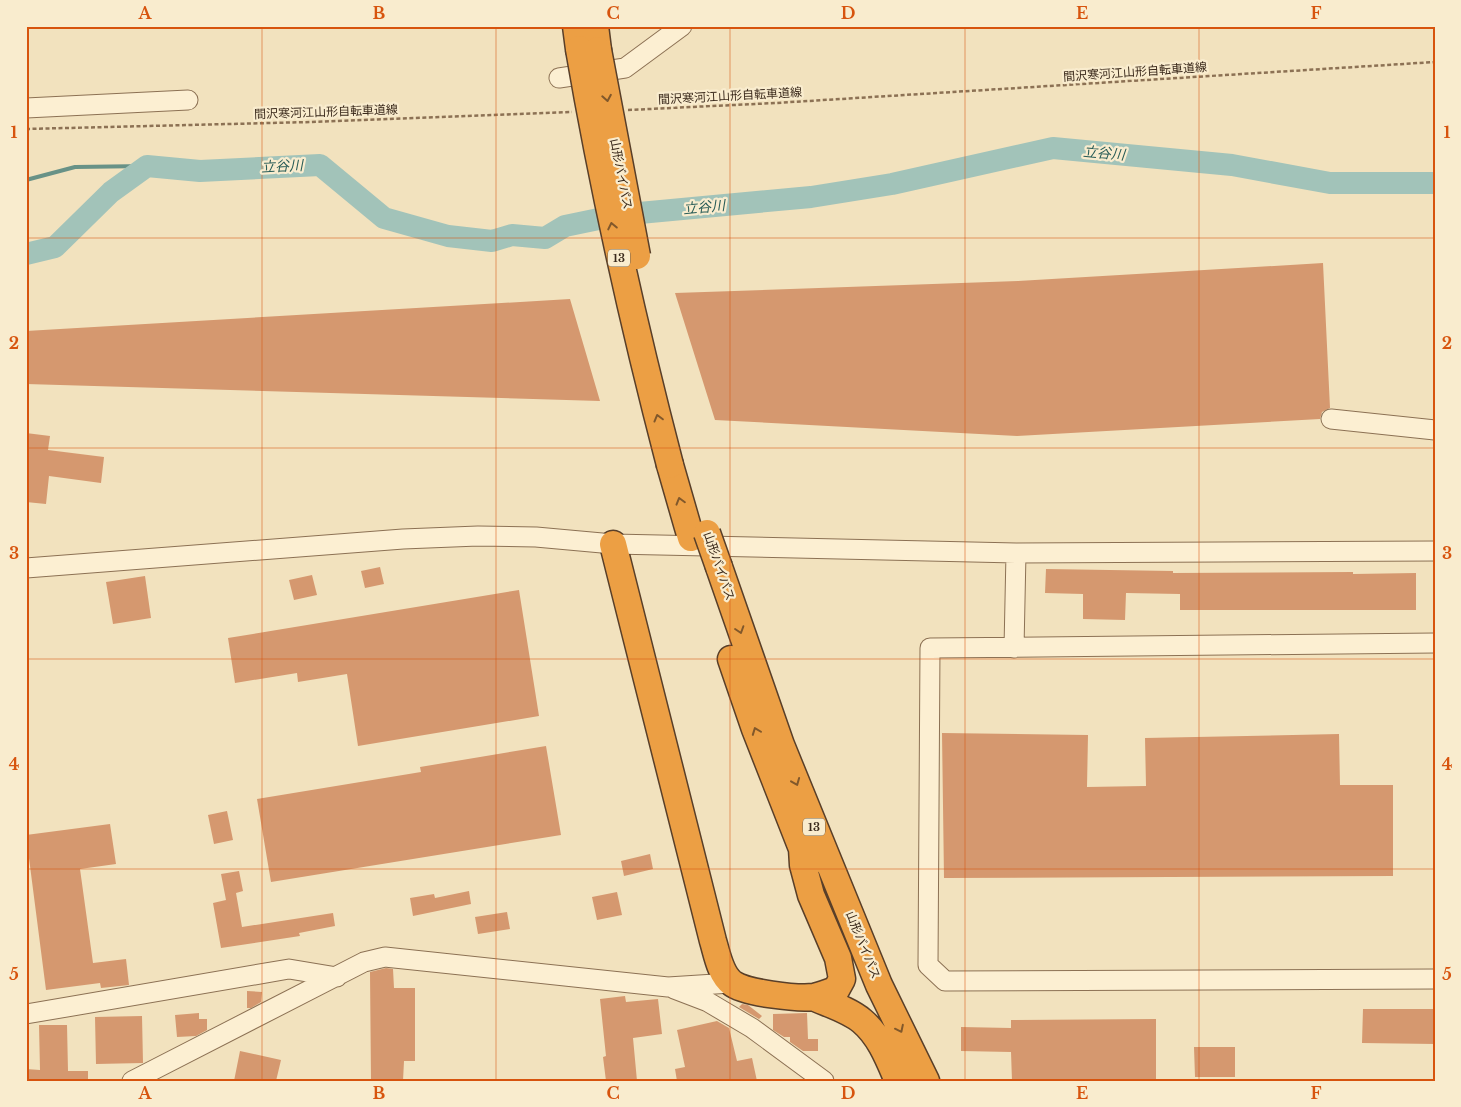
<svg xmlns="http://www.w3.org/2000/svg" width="1461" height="1107" font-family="'Libre Baskerville','Noto Sans JP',serif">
  <rect width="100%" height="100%" fill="#f2e2be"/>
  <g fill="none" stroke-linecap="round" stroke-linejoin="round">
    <path stroke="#689287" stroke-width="4" d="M 26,180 L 75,167 L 147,166"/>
    <path stroke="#a2c3b9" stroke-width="22" d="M 26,254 L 55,247 L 111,192 L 147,166 L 200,171 L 320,165 L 384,218 L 448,236 L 492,241 L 512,235 L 545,238 L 565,226 L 618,215 L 811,197 L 892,184 L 1053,148 L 1232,165 L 1330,183 L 1435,183"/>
  </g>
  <path fill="#d5986f" d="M 1323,263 L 1330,408 L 1322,412 L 1320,419 L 1017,436 L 715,420 L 675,293 L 1018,281 Z
    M 570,299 L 600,401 L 26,384 L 26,331 Z
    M 26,433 L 50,436 L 48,450 L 104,457 L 101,483 L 49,476 L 46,504 L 26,502 Z
    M 380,567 L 384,584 L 365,588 L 361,571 Z
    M 1046,569 L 1173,571 L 1173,573 L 1353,572 L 1353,574 L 1416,573 L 1416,610 L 1180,610 L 1180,594 L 1126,593 L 1125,620 L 1083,619 L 1083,594 L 1045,593 Z
    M 312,575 L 317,595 L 294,600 L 289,580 Z
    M 145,576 L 151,618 L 113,624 L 106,582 Z
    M 519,590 L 539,716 L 358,746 L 347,674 L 298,682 L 297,673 L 235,683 L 228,638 Z
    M 942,733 L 1088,735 L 1087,787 L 1146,786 L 1145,738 L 1339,734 L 1340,785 L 1393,785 L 1393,876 L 944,878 Z
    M 546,746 L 561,835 L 271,882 L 257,799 L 421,772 L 420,767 Z
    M 227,811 L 233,840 L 214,844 L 208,815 Z
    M 110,824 L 116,864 L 80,869 L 93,963 L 126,959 L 129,985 L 101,988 L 100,983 L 46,990 L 26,835 Z
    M 650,854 L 653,869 L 624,876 L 621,861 Z
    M 239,871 L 243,891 L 236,893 L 242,927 L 333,913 L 335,926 L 299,933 L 300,936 L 221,948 L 213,903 L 226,900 L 221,874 Z
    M 469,891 L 471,904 L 413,916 L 410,898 L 434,894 L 435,898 Z
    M 617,892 L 622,915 L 597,920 L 592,897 Z
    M 507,912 L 510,929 L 478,934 L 475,917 Z
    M 386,968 L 393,969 L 394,988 L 415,988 L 415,1061 L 404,1061 L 403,1081 L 371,1081 L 370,972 Z
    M 247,991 L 262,992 L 261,1002 L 251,1008 L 247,1008 Z
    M 625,996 L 626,1002 L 658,999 L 662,1034 L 633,1038 L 637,1081 L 606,1081 L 603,1057 L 606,1056 L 600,999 Z
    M 742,1004 L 748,1005 L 762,1016 L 759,1019 L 739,1007 Z
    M 1363,1009 L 1435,1009 L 1435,1044 L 1362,1043 Z
    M 199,1013 L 199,1019 L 207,1019 L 207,1030 L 196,1036 L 177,1037 L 175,1015 Z
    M 807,1013 L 808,1039 L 818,1039 L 818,1051 L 803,1051 L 790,1042 L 790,1037 L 784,1037 L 773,1030 L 773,1014 Z
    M 142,1016 L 143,1063 L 96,1064 L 95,1017 Z
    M 1156,1019 L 1156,1081 L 1012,1081 L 1011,1052 L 961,1051 L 961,1027 L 1011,1028 L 1011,1020 Z
    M 717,1021 L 729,1028 L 737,1061 L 752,1058 L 757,1081 L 677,1081 L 675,1069 L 685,1067 L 677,1030 Z
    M 39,1025 L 67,1025 L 68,1071 L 88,1071 L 88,1081 L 26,1081 L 26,1069 L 40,1070 Z
    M 1194,1047 L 1235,1047 L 1235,1077 L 1195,1077 Z
    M 240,1051 L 281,1060 L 276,1081 L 234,1081 Z"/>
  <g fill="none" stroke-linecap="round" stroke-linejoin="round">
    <g stroke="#8c7154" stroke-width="21">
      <path id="minor" d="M 559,78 L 625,68 L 682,26
        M 26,108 L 188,100
        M 1331,419 L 1435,430
        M 26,568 L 403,539 L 478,536 L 536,537 L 613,544 L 1016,553 L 1435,551
        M 1435,643 L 930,648 L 928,965 L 945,981 L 1435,979
        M 1014,648 L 1016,553
        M 674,989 L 708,1002 L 752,1028 L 824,1081
        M 26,1014 L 289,969 L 337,977
        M 132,1081 L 364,962 L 385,957 L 668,987 L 731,983"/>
    </g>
    <g stroke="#593f29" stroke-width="29">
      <path id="highway" d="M 576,26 L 579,49
        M 595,26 L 598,50
        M 670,465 L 691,538
        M 613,544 L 713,941 C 717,954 720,974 732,983 C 744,993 798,999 814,997 C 822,995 829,992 836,990 L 842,979 L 838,958 L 811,895 L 803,865 L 802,848
        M 719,567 L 781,745 L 879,985 L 926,1081
        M 731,659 L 755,729 L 808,864
        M 813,997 C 829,1004 849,1010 862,1021 C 880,1036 889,1060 898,1081"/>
    </g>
    <path stroke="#8c7154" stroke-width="2.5" stroke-dasharray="4 2.5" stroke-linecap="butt" d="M 628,110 L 776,103 L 1435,62
      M 26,129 L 311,122 L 572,112"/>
    <use href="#minor" stroke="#fcefd2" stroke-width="19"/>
    <use href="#highway" stroke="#ec9f44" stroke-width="26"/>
    <g stroke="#593f29" stroke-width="29" stroke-linecap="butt">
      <path id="highway-bridge" d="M 579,49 C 603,189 634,327 670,465
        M 598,50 L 637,256
        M 707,533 L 719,567"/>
    </g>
    <use href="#highway-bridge" stroke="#ec9f44" stroke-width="26"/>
  </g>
  <defs><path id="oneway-chevron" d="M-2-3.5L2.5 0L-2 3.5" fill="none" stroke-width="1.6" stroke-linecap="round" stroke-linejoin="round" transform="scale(1.25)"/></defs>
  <g stroke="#81582b">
    <use href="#oneway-chevron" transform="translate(607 98) rotate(80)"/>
    <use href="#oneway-chevron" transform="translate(612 226) rotate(-102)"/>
    <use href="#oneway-chevron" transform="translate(658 418) rotate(-105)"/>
    <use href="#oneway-chevron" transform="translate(680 501) rotate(-106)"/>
    <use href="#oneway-chevron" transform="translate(740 630) rotate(72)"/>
    <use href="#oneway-chevron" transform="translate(756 731) rotate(-111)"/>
    <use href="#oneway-chevron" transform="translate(796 782) rotate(68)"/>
    <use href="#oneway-chevron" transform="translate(900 1029) rotate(64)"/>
  </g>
  <path fill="none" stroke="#d7540e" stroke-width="1" stroke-opacity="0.55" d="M 262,26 L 262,1081M 496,26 L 496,1081M 730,26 L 730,1081M 965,26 L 965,1081M 1199,26 L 1199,1081M 26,238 L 1435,238M 26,448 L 1435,448M 26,659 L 1435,659M 26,869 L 1435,869"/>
  <g text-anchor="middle" stroke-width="4.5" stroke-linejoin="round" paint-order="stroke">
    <g fill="#f9ecce" stroke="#736451" stroke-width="1">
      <rect x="608" y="249.5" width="22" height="17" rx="4"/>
      <rect x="803" y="818.5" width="22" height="17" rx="4"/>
    </g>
    <g font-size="11" font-weight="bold" fill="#3a291b">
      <text x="619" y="262">13</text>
      <text x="814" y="831">13</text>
    </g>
    <g font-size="12" fill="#3a291b" stroke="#f9ecce">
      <text transform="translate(1135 72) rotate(-4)" y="4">間沢寒河江山形自転車道線</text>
      <text transform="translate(730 96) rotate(-3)" y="4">間沢寒河江山形自転車道線</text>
      <text transform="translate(326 112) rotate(-2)" y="4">間沢寒河江山形自転車道線</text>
      <text transform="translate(621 174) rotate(79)" y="4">山形バイパス</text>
      <text transform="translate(719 566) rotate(71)" y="4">山形バイパス</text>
      <text transform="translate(863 945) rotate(68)" y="4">山形バイパス</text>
    </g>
    <g font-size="14" font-style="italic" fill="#285c57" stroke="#f9ecce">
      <text transform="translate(1104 153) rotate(5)" y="5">立谷川</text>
      <text transform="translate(282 166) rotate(-3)" y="5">立谷川</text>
      <text transform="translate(704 207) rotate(-5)" y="5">立谷川</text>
    </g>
  </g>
  <rect width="1461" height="1107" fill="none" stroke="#f9ecce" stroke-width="55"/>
  <rect x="28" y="28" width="1406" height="1052" fill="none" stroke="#d7540e" stroke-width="2"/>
  <g font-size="16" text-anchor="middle" font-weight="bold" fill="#d7540e">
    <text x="145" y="19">A</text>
    <text x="379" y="19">B</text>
    <text x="613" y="19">C</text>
    <text x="848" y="19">D</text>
    <text x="1082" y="19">E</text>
    <text x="1316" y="19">F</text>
    <text x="14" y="138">1</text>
    <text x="1447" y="138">1</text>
    <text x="14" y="349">2</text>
    <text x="1447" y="349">2</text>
    <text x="14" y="559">3</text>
    <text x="1447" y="559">3</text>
    <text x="14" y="770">4</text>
    <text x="1447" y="770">4</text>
    <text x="14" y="980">5</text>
    <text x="1447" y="980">5</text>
    <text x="145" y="1099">A</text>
    <text x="379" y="1099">B</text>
    <text x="613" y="1099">C</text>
    <text x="848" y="1099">D</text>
    <text x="1082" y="1099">E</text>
    <text x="1316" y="1099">F</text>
  </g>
</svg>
